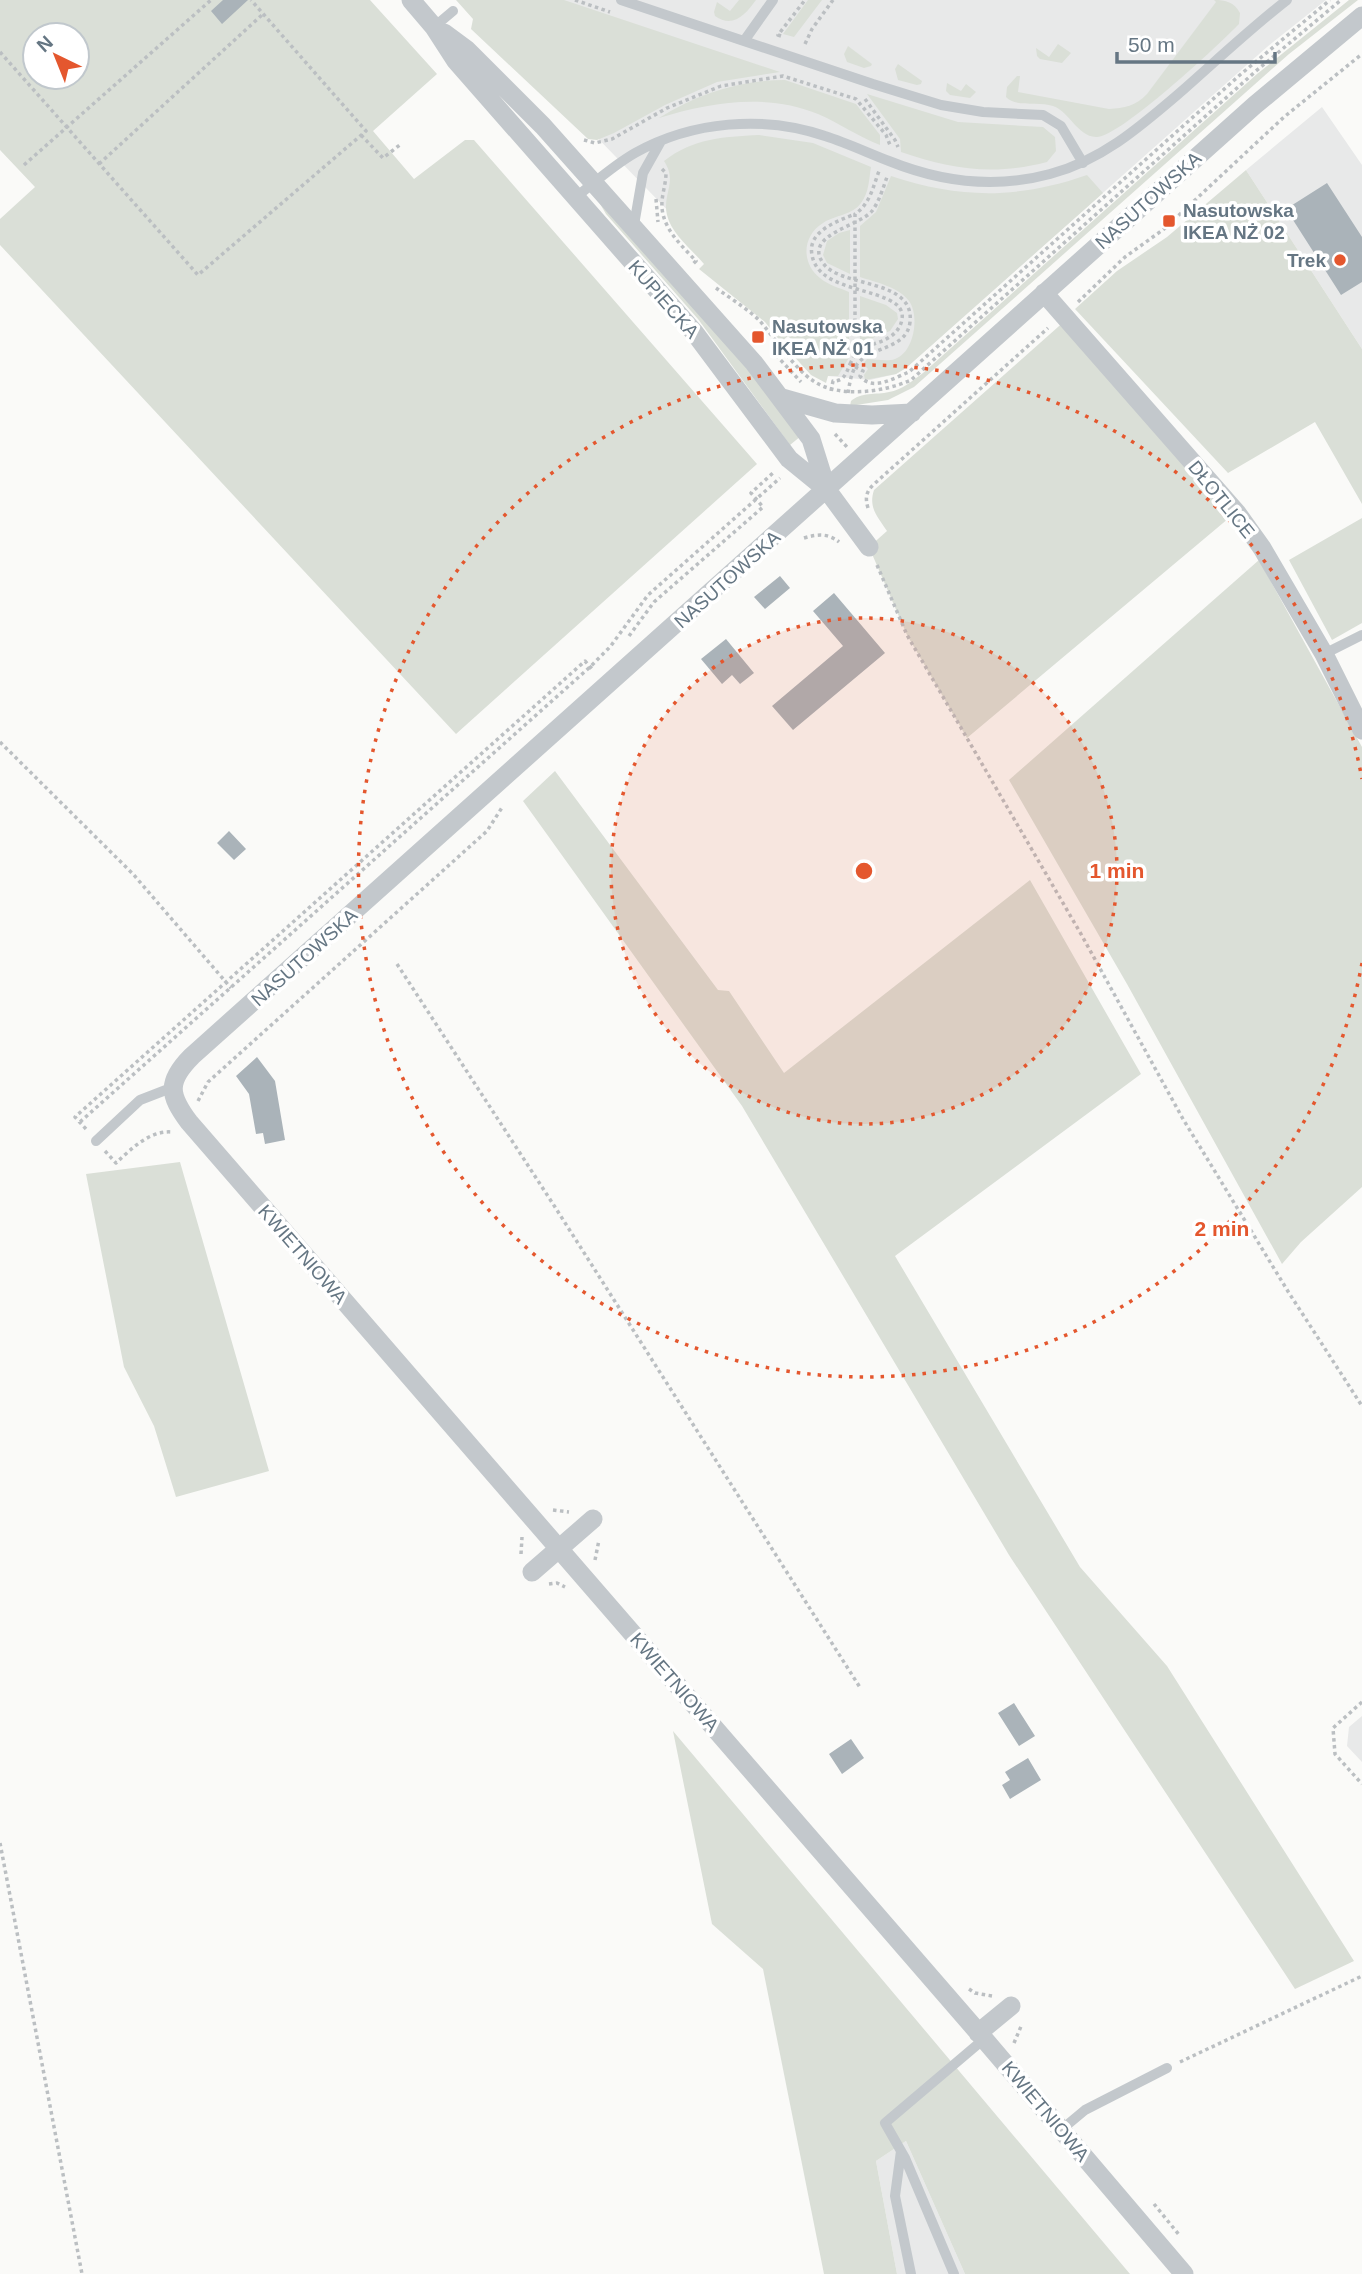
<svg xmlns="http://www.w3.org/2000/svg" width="1362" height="2274" font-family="Arial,sans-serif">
  <rect width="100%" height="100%" fill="#fafaf8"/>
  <path fill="#e8e9e9" d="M 469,0 L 1326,0 L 1267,47 L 906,368 L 896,374 L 870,380 L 828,376 L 585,125 Z
    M 1322,107 L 1362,165 L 1362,349 L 1246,170 Z
    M 1362,1716 L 1362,1762 L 1347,1746 L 1349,1727 Z
    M 906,2141 L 965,2274 L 897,2274 L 876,2161 Z"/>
  <path fill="#dadfd7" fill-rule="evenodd" d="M 0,0 L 370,0 L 437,74 L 373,131 L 414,179 L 465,140 L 474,140 L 757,464 L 456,734 L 0,245 L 0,219 L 35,187 L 0,150 ZM 35,35 L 77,35 L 77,77 L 35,77 Z
    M 456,0 L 564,0 L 780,72 L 717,82 L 665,105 L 614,133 L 597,140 L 588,139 L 471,29 L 473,19 Z
    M 739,0 L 756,0 C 746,14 733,29 715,16 L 714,12 L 717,2 L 730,11 Z
    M 808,0 L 822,0 L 794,37 L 783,34 Z
    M 1214,0 C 1226,0 1234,2 1240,13 L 1239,24 C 1220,44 1118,139 1096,137 C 1077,136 1070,112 1053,106 C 1039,101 1016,108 1006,97 L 1007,87 L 1017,76 L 1020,76 L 1018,92 L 1109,109 C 1124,108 1136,106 1147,94 L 1216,2 Z
    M 1349,0 L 1358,0 L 1289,54 L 914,387 L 888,400 L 850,406 L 851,401 C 861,392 876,395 889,392 C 902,390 912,381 923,373 L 1257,74 Z
    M 1058,44 L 1071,53 L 1062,63 L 1040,59 L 1037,56 L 1036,48 L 1049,57 Z
    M 848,46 L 872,64 L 871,66 L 864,68 L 847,62 L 844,54 Z
    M 898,64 L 922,81 L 921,84 L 917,85 L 898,80 L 895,69 Z
    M 785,80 L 856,104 L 880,135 L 880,145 C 859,137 839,123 818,114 C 767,93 710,102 659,118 C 697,94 740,80 785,80 Z
    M 947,83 L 961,91 L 966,84 L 976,92 L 970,98 L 950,95 L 946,91 Z
    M 867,94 L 958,122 L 1043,127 L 1055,137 L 1056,151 L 1047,162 C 994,176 950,169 901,152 L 900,139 Z
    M 759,135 L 813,143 L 871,167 C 869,179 869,193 861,203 C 853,215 835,215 823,223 C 802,236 801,263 820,278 C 828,285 840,288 849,292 L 849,346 C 824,351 806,356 788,336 L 781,342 L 765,322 L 699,269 L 704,264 C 692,250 671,233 667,215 C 662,194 678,182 664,161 C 694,138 722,137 759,135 Z
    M 1246,170 L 1362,349 L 1362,504 L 1315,422 L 1228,473 L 1075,309 L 1117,271 L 1167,237 Z
    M 1087,175 L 1103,193 L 906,368 L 896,374 L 865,380 L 864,375 L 868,369 L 863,364 L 867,359 C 876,359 887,362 895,359 C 914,353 920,316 909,301 C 899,287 875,282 860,277 L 860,226 L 876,212 L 891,176 C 960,199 1018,199 1087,175 Z
    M 599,202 L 740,359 L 801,436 L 790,445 L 698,319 L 606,214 Z
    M 850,230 L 850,274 L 827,263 L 823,255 L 827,241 L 839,233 Z
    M 860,296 L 886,305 L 897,313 L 898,319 L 890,331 L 860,343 Z
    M 1067,319 L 1229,518 L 967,738 L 907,635 L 869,547 L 887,531 C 878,517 868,508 874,490 Z
    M 792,349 C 807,362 830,357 848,352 L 850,356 L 838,376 L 828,376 L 826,383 L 811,375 L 789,351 Z
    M 1362,518 L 1362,623 L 1332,640 L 1289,560 Z
    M 1259,560 L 1362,747 L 1362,1187 L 1301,1242 L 1282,1264 L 1127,984 L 1009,780 Z
    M 555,771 L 718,990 L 729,991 L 784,1073 L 1030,880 L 1141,1074 L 895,1256 L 1080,1567 L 1167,1666 L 1354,1961 L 1295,1989 L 1009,1555 L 742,1106 L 523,801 Z
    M 180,1162 L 269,1471 L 176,1497 L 154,1426 L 124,1367 L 86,1174 Z
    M 673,1731 L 1130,2274 L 965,2274 L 906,2141 L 876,2161 L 897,2274 L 824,2274 L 763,1969 L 712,1924 Z"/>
  <path fill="#aab3b9" d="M 223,0 L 248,0 L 222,24 L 211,11 Z
    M 1327,183 L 1362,237 L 1362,282 L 1341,295 L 1286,209 Z
    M 780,576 L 790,588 L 765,609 L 754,597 Z
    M 834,593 L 885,653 L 793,730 L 772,706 L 843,646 L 813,611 Z
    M 726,639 L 754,673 L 740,684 L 732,675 L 722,684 L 701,659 Z
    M 229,831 L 246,849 L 234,860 L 217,843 Z
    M 257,1057 L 275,1081 L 285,1140 L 265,1144 L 263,1133 L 256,1134 L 249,1094 L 236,1076 Z
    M 1014,1703 L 1035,1736 L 1019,1746 L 998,1713 Z
    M 851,1739 L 864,1758 L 842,1774 L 829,1754 Z
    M 1028,1758 L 1041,1780 L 1010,1799 L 1002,1785 L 1010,1780 L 1005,1772 Z"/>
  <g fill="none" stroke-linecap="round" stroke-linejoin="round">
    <path stroke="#bbbfc2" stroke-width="3.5" stroke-dasharray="3.5 3.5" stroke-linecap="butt" d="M 575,0 L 610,12
      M 781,36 L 778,35 L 805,0
      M 805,44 L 812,29 L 833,0
      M 0,52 L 198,275 L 366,131 L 251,0
      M 865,99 L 895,140 L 898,147
      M 361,135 L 383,158 L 401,144
      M 584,140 L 595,143 L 612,139 L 667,108 L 721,86 L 783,76 L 856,99 L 886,135 L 890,145
      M 99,164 L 263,14
      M 24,165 L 211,0
      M 662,169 L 666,173 C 666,185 661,196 662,208 C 664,230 682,246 696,261 L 692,265
      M 656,199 L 658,222
      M 716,288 C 730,298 746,308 759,320 C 774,337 795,369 812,380 C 838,399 884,392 911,380 L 1256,71 L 1341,0
      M 1078,302 L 1125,257 L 1164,229 L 1284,117 L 1362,54
      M 772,350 L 776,355 L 790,343 C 808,360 832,352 855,348 L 855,214 C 870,204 873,187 879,171
      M 776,355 L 801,382
      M 850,364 L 854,356 L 855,348 C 872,345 899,340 902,319 C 903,313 901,309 897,305 C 875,287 818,290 812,255 C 807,231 838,221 855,214
      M 831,391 L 833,381 C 844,381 846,374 850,364 L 863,371 L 860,376 C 872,392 894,378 909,372 L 1241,74 L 1330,0
      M 848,393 C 850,382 851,372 858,363 C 873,346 907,349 910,322 C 915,278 840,288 823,263 C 803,235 860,226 872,211 C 879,202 883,188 887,177
      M 835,434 L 847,447
      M 868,508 C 865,498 866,492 873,485 L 1048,328
      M 804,538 C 817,534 828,533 839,542
      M 877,565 L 907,635 L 1081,934 L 1183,1119 L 1289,1293 L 1362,1406
      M 629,636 L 654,602 L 763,507 L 751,493 L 774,472
      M 0,742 L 133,874 L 231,988
      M 397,964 L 555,1207 L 861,1689
      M 198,1101 L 208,1082 L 487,831 L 503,806
      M 80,1122 L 590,667 L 610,647 L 648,595 L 780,478
      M 86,1129 L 75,1117 L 585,661 L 594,671
      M 105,1151 L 116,1163 C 131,1149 150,1130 172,1132
      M 553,1510 L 569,1512
      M 521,1554 L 522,1537
      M 595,1560 L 599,1540
      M 549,1584 L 557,1583 L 565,1587
      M 1362,1702 L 1333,1728 L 1335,1754 L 1362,1784
      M 0,1843 L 82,2274
      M 969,1989 L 975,1993 L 992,1996
      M 1014,2043 L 1022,2024
      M 1180,2062 L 1362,1976
      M 1154,2204 L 1180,2236"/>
    <path stroke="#c3c8cc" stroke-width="10" d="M 621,0 L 873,84 L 941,105 L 983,112 L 1043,115 L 1061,126 L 1083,163
      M 434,27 L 453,11
      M 744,41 L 773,0
      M 576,197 C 595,182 614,165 635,153 C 692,121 764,115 825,136 C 847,143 868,153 889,161 C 941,182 995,189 1050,174 C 1103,160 1142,125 1183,90 C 1217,60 1251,28 1287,0
      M 634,225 L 643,173 L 661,141
      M 1324,654 L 1362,635
      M 96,1141 L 140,1100 L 171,1088
      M 1061,2130 L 1085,2110 L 1167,2068
      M 901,2151 L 895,2196 L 911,2274
      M 954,2274 L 905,2158 L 885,2123 L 984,2039"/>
    <path stroke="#c3c8cc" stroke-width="19" d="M 411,0 L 434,27 L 456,61 L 694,332 L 789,459 L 827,490 L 869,547
      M 444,33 L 467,50 L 543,126 L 754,363 L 811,439 L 827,490
      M 1044,293 L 1237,513 L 1262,548 L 1324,654 L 1362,730
      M 782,398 L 835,413 L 872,415 L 912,413
      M 532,1572 L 593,1519
      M 978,2033 L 1011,2006
      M 1184,2274 L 984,2039 L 189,1122 C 169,1095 166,1082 192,1056 L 1255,105 L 1362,16"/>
  </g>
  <circle cx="864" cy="871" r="253" fill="#e4572e" fill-opacity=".12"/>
  <g fill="none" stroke="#e4572e" stroke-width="3.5" stroke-dasharray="3.5 7">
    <circle cx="864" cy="871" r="253"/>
    <path d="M1362 963A506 506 0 1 1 1362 779"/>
  </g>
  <g fill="#e4572e" stroke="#fff" stroke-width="2.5">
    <rect x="1162" y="214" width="14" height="14" rx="3.5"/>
    <circle cx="1340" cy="260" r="7"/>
    <rect x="751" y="330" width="14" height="14" rx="3.5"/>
  </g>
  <g text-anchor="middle" stroke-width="7" stroke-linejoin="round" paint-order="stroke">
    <g font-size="19" fill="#657683" stroke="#fff">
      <text transform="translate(1148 200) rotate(-42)" y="7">NASUTOWSKA</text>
      <text transform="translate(664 299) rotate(49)" y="7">KUPIECKA</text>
      <text transform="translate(1222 499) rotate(51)" y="7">DŁOTLICE</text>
      <text transform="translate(727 579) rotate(-42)" y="7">NASUTOWSKA</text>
      <text transform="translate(304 957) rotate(-42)" y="7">NASUTOWSKA</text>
      <text transform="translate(303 1254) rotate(49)" y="7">KWIETNIOWA</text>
      <text transform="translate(675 1682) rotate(49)" y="7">KWIETNIOWA</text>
      <text transform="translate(1046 2111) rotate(50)" y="7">KWIETNIOWA</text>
    </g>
    <g font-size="19" font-weight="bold" fill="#657683" stroke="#fff" text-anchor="start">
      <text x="1183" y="217">Nasutowska<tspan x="1183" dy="22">IKEA NŻ 02</tspan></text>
      <text x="1326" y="267" text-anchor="end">Trek</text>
      <text x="772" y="333">Nasutowska<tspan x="772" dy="22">IKEA NŻ 01</tspan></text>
    </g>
  </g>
  <circle cx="864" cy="871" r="10" fill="#e4572e" stroke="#fff" stroke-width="3.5"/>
  <g font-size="21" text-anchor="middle" font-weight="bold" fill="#e4572e" stroke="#fff" stroke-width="7" stroke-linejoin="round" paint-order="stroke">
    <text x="1117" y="878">1 min</text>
    <text x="1222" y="1236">2 min</text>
  </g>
  <g transform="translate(56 56) rotate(317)"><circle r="33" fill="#ffffff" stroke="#c1c8cd" stroke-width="2"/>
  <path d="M0-5L12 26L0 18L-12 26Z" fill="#e4572e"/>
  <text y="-10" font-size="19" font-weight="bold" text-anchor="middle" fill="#657683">N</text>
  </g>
  <path d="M1117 52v10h158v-10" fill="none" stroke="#657683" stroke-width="3.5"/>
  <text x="1128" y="52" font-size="21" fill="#657683" stroke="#ffffff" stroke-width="5" paint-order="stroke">50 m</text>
</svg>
